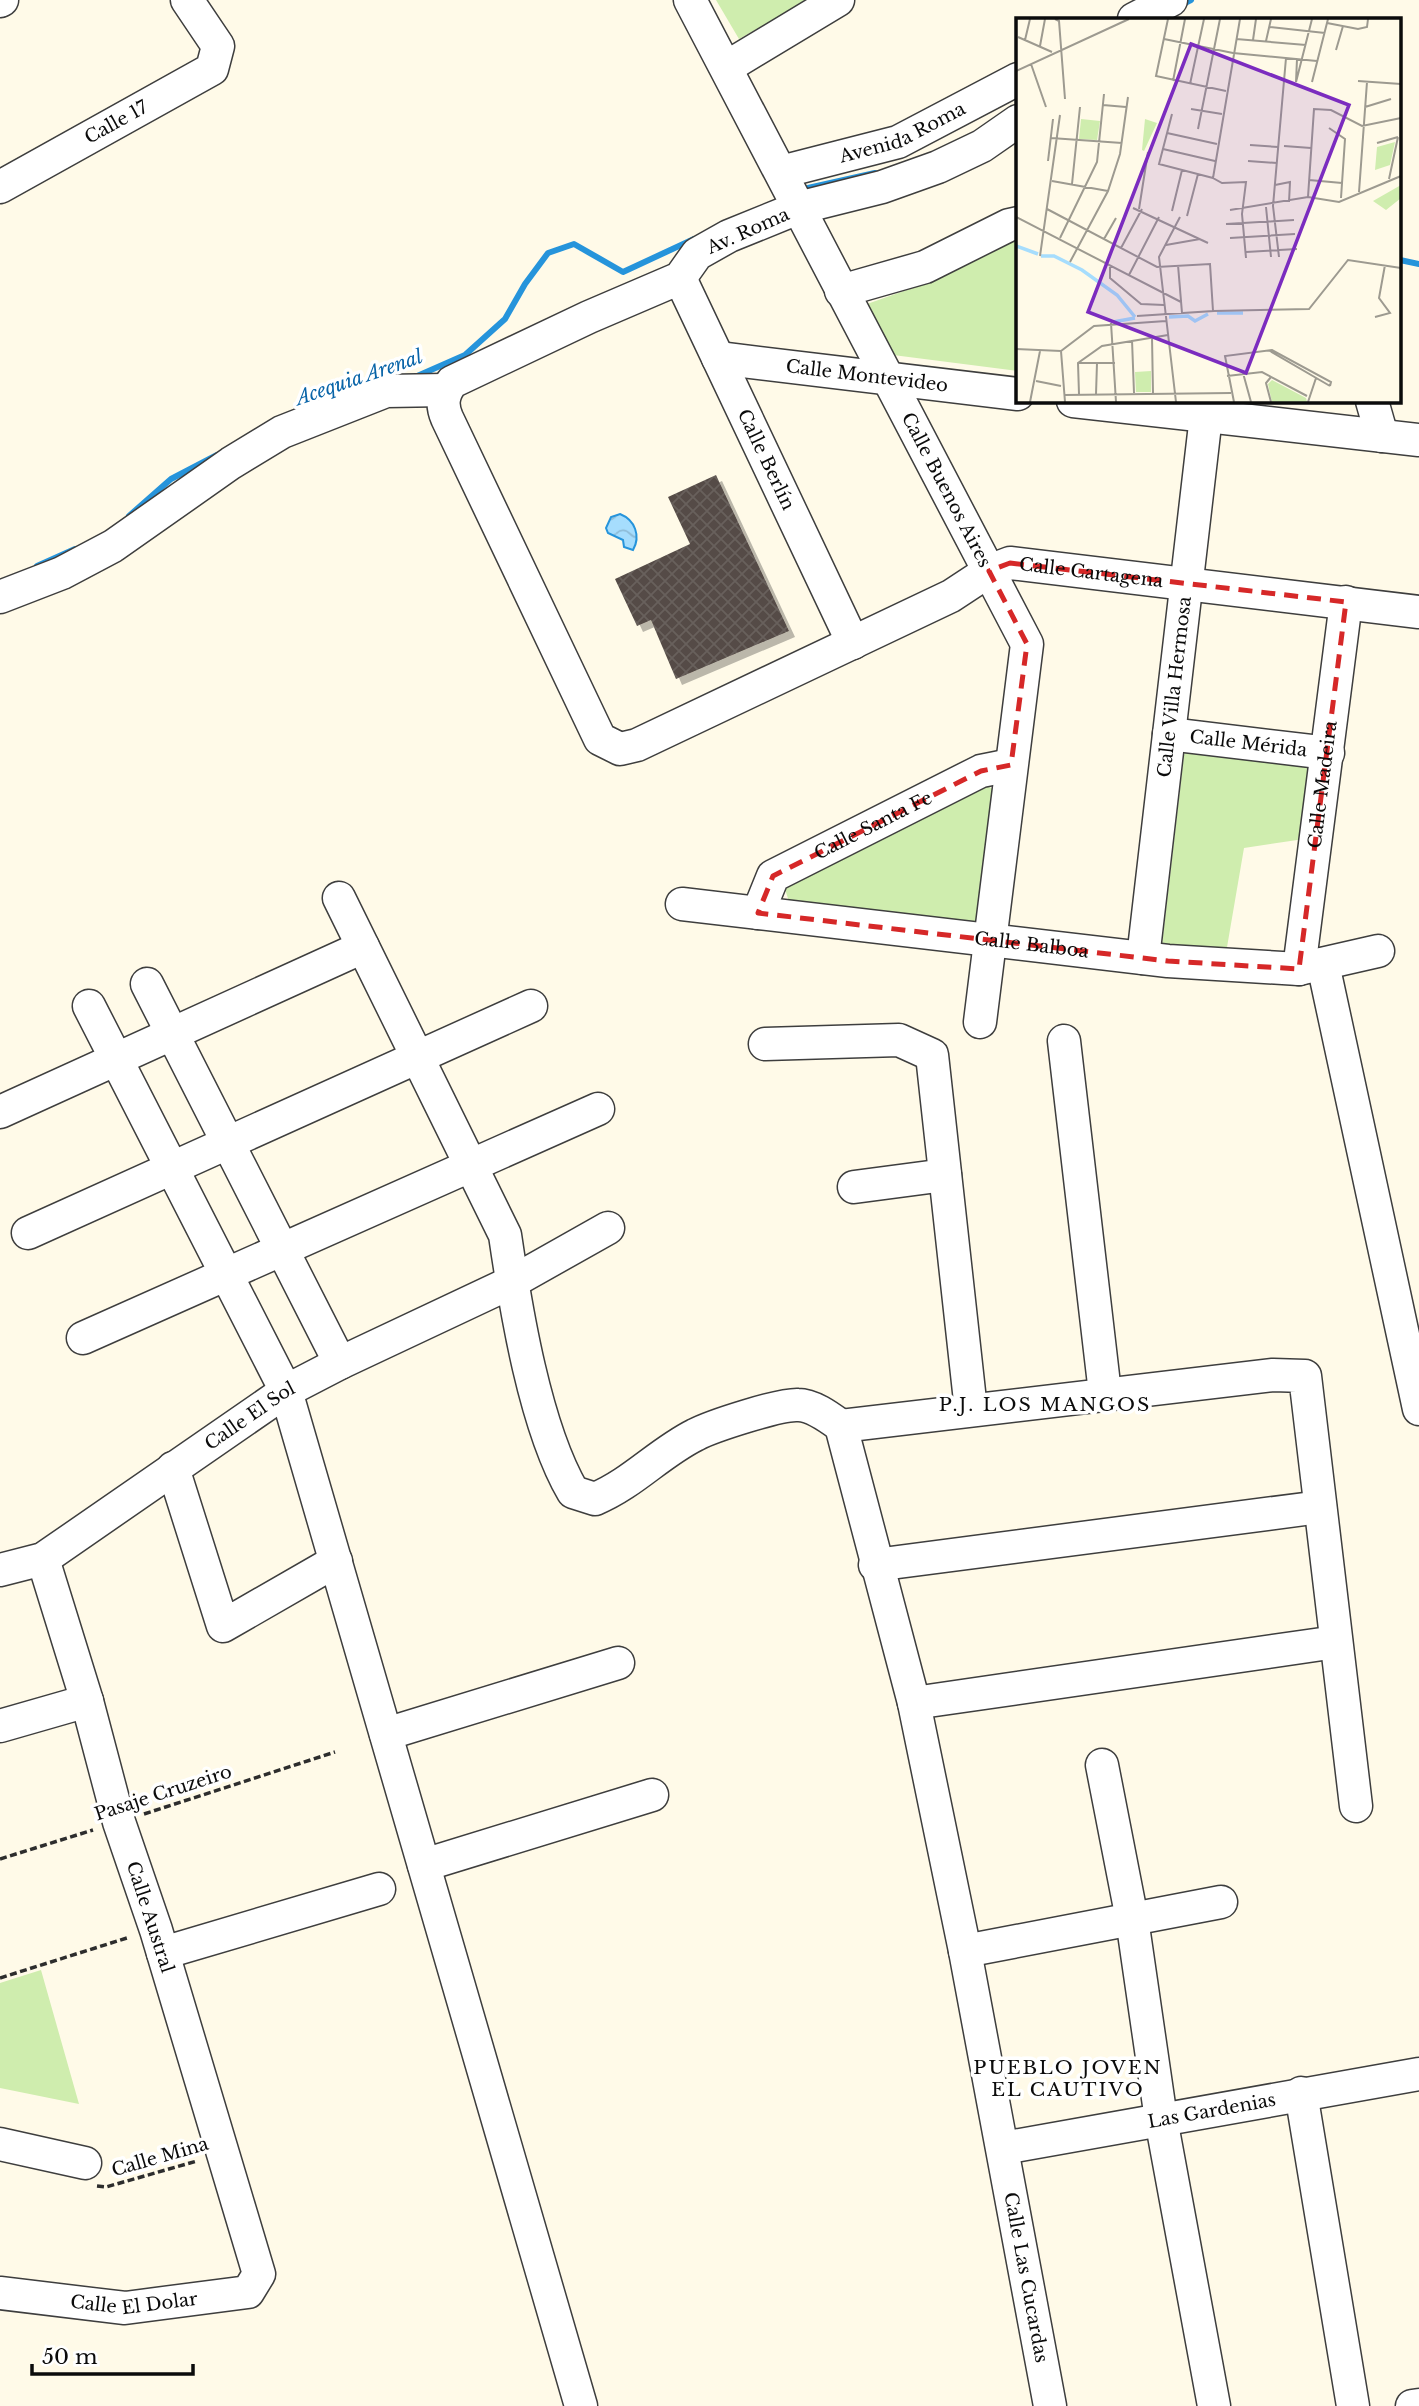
<svg xmlns="http://www.w3.org/2000/svg" width="1419" height="2406" font-family="'Libre Baskerville',serif">
  <defs>
    <pattern id="water-waves" width="16" height="10" patternUnits="userSpaceOnUse" patternTransform="scale(1.75)"><rect width="16" height="10" fill="#a6ddfd"/><path d="M0 5q4-4 8 0t8 0" fill="none" stroke="#8ebcd8"/></pattern>
    <pattern id="building-cross-hatch" width="8" height="8" patternUnits="userSpaceOnUse" patternTransform="scale(1.75)"><rect width="8" height="8" fill="#544b46"/><path d="M0 0l8 8M0 8l8-8" fill="none" stroke="#68605c"/></pattern>
    <filter id="shadow"><feDropShadow dx="6" dy="6" stdDeviation="0" flood-color="#0004"/></filter>
  </defs>
  <rect width="100%" height="100%" fill="#fffae8"/>
  <path fill="#cfedae" d="M 716,0 L 808,0 L 739,39 Z
    M 1018,238 L 1018,371 L 893,355 L 867,304 L 941,278 Z
    M 1188,748 L 1310,766 L 1304,839 L 1244,848 L 1226,953 L 1162,945 L 1184,755 Z
    M 987,786 L 995,790 L 979,918 L 974,923 L 791,908 L 784,886 Z
    M 41,1970 L 79,2104 L 0,2088 L 0,1983 Z"/>
  <path fill="url(#water-waves)" stroke="#2694db" stroke-width="2" d="M 620,514 C 635,520 641,536 633,550 L 624,547 L 623,540 L 608,533 L 606,528 L 611,517 Z"/>
  <g fill="none" stroke-linecap="round" stroke-linejoin="round">
    <path stroke="#2694db" stroke-width="6" d="M 1179,6 L 1191,0
      M 808,188 L 875,173
      M 1400,260 L 1419,264
      M 415,377 L 465,355 L 505,319 L 525,284 L 548,253 L 574,244 L 623,272 L 694,239
      M 129,516 L 171,479 L 217,455
      M 37,566 L 75,549"/>
  </g>
  <path fill="url(#building-cross-hatch)" filter="url(#shadow)" d="M 716,475 L 789,631 L 676,679 L 651,620 L 637,626 L 615,579 L 690,544 L 668,497 Z"/>
  <g fill="none" stroke-linecap="round" stroke-linejoin="round">
    <g stroke="#3e3e3e" stroke-width="35">
      <g id="minor">
        <path id="s1" d="M 690,0 L 1027,644 L 980,1022"/>
        <path d="M 0,1 L 2,0"/>
        <path d="M 1134,19 L 1171,0"/>
        <path d="M 727,67 L 838,0"/>
        <path id="s2" d="M 1018,121 L 982,146 L 938,167 L 882,187 L 798,208 L 729,236 L 697,254 L 680,278 L 589,317 L 452,382 C 443,394 441,404 447,418 L 600,739 L 620,749 L 637,745 L 951,596 L 989,571 L 1010,563 L 1419,612"/>
        <path id="s3" d="M 781,172 L 898,142 L 1018,79"/>
        <path id="s4" d="M 0,187 L 212,69 L 218,46 L 187,0"/>
        <path id="s5" d="M 680,278 L 853,643"/>
        <path d="M 841,291 L 925,267 L 1009,225 L 1018,223"/>
        <path id="s6" d="M 718,358 L 1018,394"/>
        <path d="M 1073,401 L 1419,440"/>
        <path d="M 1372,401 L 1382,436"/>
        <path d="M 0,597 L 62,573 L 113,546 L 231,463 L 282,432 L 386,391 L 446,390"/>
        <path id="s7" d="M 1169,734 L 1328,753"/>
        <path id="s8" d="M 339,898 L 505,1235 C 516,1310 535,1427 573,1492 L 595,1499 C 633,1483 659,1453 695,1435 C 712,1426 780,1404 798,1405 C 813,1405 830,1418 841,1426 L 914,1703 L 965,1951 L 1050,2406"/>
        <path id="s9" d="M 682,904 L 1168,961 L 1299,969 L 1378,951"/>
        <path id="s10" d="M 758,913 L 773,876 L 981,771 L 1011,765"/>
        <path id="s11" d="M 1143,958 L 1206,416"/>
        <path d="M 1323,964 L 1419,1409"/>
        <path id="s12" d="M 1299,969 L 1346,602"/>
        <path d="M 147,984 L 340,1363"/>
        <path d="M 89,1006 L 286,1391 L 581,2406"/>
        <path d="M 1064,1041 L 1105,1393"/>
        <path d="M 765,1044 L 899,1040 L 932,1055 L 971,1410"/>
        <path d="M 0,1112 L 363,947"/>
        <path d="M 854,1187 L 945,1175"/>
        <path d="M 28,1233 L 531,1006"/>
        <path d="M 83,1338 L 598,1109"/>
        <path d="M 841,1426 L 1273,1375 L 1305,1376 L 1356,1806"/>
        <path d="M 173,1468 L 223,1626 L 336,1561"/>
        <path d="M 875,1565 L 1320,1507"/>
        <path id="s13" d="M 0,1570 L 43,1559 L 286,1391 L 340,1363 L 512,1282 L 608,1228"/>
        <path d="M 914,1703 L 1336,1642"/>
        <path d="M 0,1726 L 87,1701"/>
        <path d="M 386,1734 L 618,1663"/>
        <path d="M 1102,1765 L 1132,1919 L 1161,2119 L 1214,2406"/>
        <path d="M 424,1865 L 652,1795"/>
        <path d="M 965,1951 L 1221,1902"/>
        <path d="M 163,1953 L 379,1889"/>
        <path d="M 1301,2093 L 1353,2406"/>
        <path d="M 0,2144 L 85,2163"/>
        <path id="s14" d="M 1003,2148 L 1419,2074"/>
        <path id="s15" d="M 0,2293 L 125,2308 L 248,2292 L 259,2274 L 156,1930 L 119,1822 L 87,1701 L 43,1559"/>
        <path d="M 1412,2406 L 1419,2405"/>
      </g>
    </g>
    <path stroke="#2d2d2d" stroke-width="3.5" stroke-dasharray="7 3.5" stroke-linecap="butt" d="M 144,1814 L 335,1752
      M 0,1859 L 93,1830
      M 0,1978 L 130,1937
      M 97,2186 L 106,2187 L 197,2161"/>
    <use href="#minor" stroke="#fff" stroke-width="32"/>
  </g>
  <path fill="none" stroke="#d62828" stroke-width="5" stroke-dasharray="14 9" stroke-linejoin="round" d="M 1010,563 L 1346,602 L 1299,969 L 1168,961 L 758,913 L 773,876 L 981,771 L 1011,765 L 1027,644 L 989,571 Z"/>
  <g text-anchor="middle" stroke-width="7" stroke-linejoin="round" paint-order="stroke">
    <g font-size="18" fill="#0b0b0b" stroke="#fff">
      <text dy="6" stroke="none"><textPath href="#s4" startOffset="133">Calle 17</textPath></text>
      <text dy="6" stroke="none"><textPath href="#s3" startOffset="128">Avenida Roma</textPath></text>
      <text transform="translate(748 231) rotate(-24)" y="6">Av. Roma</text>
      <text dy="6" stroke="none"><textPath href="#s6" startOffset="150">Calle Montevideo</textPath></text>
      <text dy="6" stroke="none"><textPath href="#s5" startOffset="201">Calle Berlín</textPath></text>
      <text dy="6" stroke="none"><textPath href="#s1" startOffset="553">Calle Buenos Aires</textPath></text>
      <text dy="6" stroke="none"><textPath href="#s2" startOffset="1561">Calle Cartagena</textPath></text>
      <text dy="6" stroke="none"><textPath href="#s11" startOffset="273">Calle Villa Hermosa</textPath></text>
      <text dy="6" stroke="none"><textPath href="#s7" startOffset="80">Calle Mérida</textPath></text>
      <text dy="6" stroke="none"><textPath href="#s12" startOffset="186">Calle Madeira</textPath></text>
      <text dy="6" stroke="none"><textPath href="#s10" startOffset="152">Calle Santa Fe</textPath></text>
      <text dy="6" stroke="none"><textPath href="#s9" startOffset="352">Calle Balboa</textPath></text>
      <text dy="6" stroke="none"><textPath href="#s13" startOffset="296">Calle El Sol</textPath></text>
      <text transform="translate(163 1793) rotate(-18)" y="6">Pasaje Cruzeiro</text>
      <text transform="translate(150 1917) rotate(72)" y="6">Calle Austral</text>
      <text dy="6" stroke="none"><textPath href="#s14" startOffset="212">Las Gardenias</textPath></text>
      <text transform="translate(160 2157) rotate(-16)" y="6">Calle Mina</text>
      <text dy="6" stroke="none"><textPath href="#s8" startOffset="1813">Calle Las Cucardas</textPath></text>
      <text dy="6" stroke="none"><textPath href="#s15" startOffset="135">Calle El Dolar</textPath></text>
    </g>
    <g font-size="19" font-style="italic" fill="#0864a8" stroke="#fff">
      <text transform="translate(359 377) rotate(-19)" y="7">Acequia Arenal</text>
    </g>
    <g font-size="19" letter-spacing="2" fill="#0b0b0b" stroke="#fff">
      <text x="1045" y="1411">P.J. LOS MANGOS</text>
      <text x="1068" y="2074">PUEBLO JOVEN<tspan x="1068" dy="22">EL CAUTIVO</tspan></text>
    </g>
  </g>
  <g transform="translate(1016 18)">
    <rect width="385" height="385" fill="#fffae8"/>
    <path d="M 65,101 L 84,103 L 81,122 L 63,121 ZM 129,101 L 141,105 L 128,133 L 126,132 ZM 379,124 L 374,147 L 359,152 L 361,129 ZM 385,167 L 385,180 L 370,192 L 357,183 ZM 135,353 L 135,374 L 120,374 L 119,354 ZM 256,362 L 290,380 L 291,384 L 256,384 L 252,366 Z" fill="#cfedae"/>
    <path fill="none" stroke="#a6ddfd" stroke-width="3.5" d="M 0,228 L 22,236M 25,238 L 38,238 L 66,252 L 101,277 L 119,299M 201,295 L 227,295M 153,299 L 172,298 L 179,303 L 192,296M 97,304 L 119,300"/>
    <path fill="none" stroke="#9d9a90" stroke-width="2" d="M 39,1 L 43,3 L 49,81M 152,1 L 140,58 L 210,73M 224,1 L 197,160 L 206,165 L 230,164 L 226,196 L 230,240M 311,5 L 342,11 L 351,9 L 352,1M 254,9 L 309,15M 2,19 L 36,34M 148,21 L 217,35 L 301,43M 220,21 L 290,27M 9,22 L 14,1M 237,22 L 240,1M 250,23 L 255,1M 24,28 L 29,1M 320,32 L 327,8M 281,41 L 280,64 L 296,1M 15,46 L 30,89M 0,53 L 113,1M 157,63 L 169,1M 342,63 L 385,66M 296,64 L 312,1M 174,66 L 188,1M 87,87 L 110,89M 349,89 L 375,81M 175,91 L 206,96M 156,96 L 143,146 L 197,160M 313,110 L 329,121 L 325,180M 182,111 L 204,1M 151,115 L 201,126M 35,120 L 106,125M 361,125 L 382,119M 234,127 L 262,129M 268,128 L 295,130M 147,131 L 199,143M 32,143 L 37,101M 232,143 L 261,145M 373,161 L 382,119M 293,162 L 326,165M 36,163 L 92,173M 56,166 L 64,89M 259,167 L 274,164 L 273,184M 343,174 L 351,64M 292,179 L 298,91 L 315,92 L 346,108 L 385,100M 250,189 L 255,239M 117,190 L 192,225M 31,191 L 141,249 L 194,246 L 197,293 L 121,298M 123,191 L 132,134M 214,192 L 292,179 L 323,184 L 385,158M 156,193 L 166,152M 171,198 L 182,156M 0,199 L 165,284M 210,206 L 278,202M 44,220 L 81,144 L 88,76M 214,220 L 279,216M 88,221 L 100,200M 150,227 L 184,221M 105,230 L 126,191M 230,234 L 281,231M 24,238 L 44,97M 263,239 L 257,188 L 270,40M 54,244 L 92,173 L 104,136 L 112,79M 94,247 L 94,260 L 125,286 L 148,287M 162,247 L 166,295M 113,257 L 143,199M 197,293 L 293,291 L 332,242 L 385,250M 359,299 L 374,295 L 363,280 L 369,247M 95,305 L 100,384M 136,319 L 137,375M 116,322 L 118,375M 0,331 L 45,333 L 78,308 L 150,303M 45,333 L 49,384M 254,333 L 314,368M 62,345 L 99,345M 227,355 L 235,384M 211,358 L 246,354 L 291,378M 20,363 L 45,368M 63,376 L 62,345 L 86,328 L 152,317M 80,376 L 81,345M 48,377 L 215,375M 14,384 L 24,333M 160,384 L 143,239 L 164,199M 218,384 L 209,338 L 256,332 L 315,364 L 314,368M 255,384 L 250,365 L 255,359M 292,384 L 300,360"/>
    <path fill="#7b2cbf" fill-opacity="0.15" stroke="#7b2cbf" stroke-width="3.5" d="M 175,26 L 333,87 L 230,355 L 72,294 Z"/>
    <rect width="385" height="385" fill="none" stroke="#0b0b0b" stroke-width="3.5"/>
  </g>
  <path d="M32 2364v10h161v-10" fill="none" stroke="#0b0b0b" stroke-width="3.5"/>
  <text x="42" y="2364" font-size="21" fill="#0b0b0b" stroke="#ffffff" stroke-width="5" paint-order="stroke">50 m</text>
</svg>
